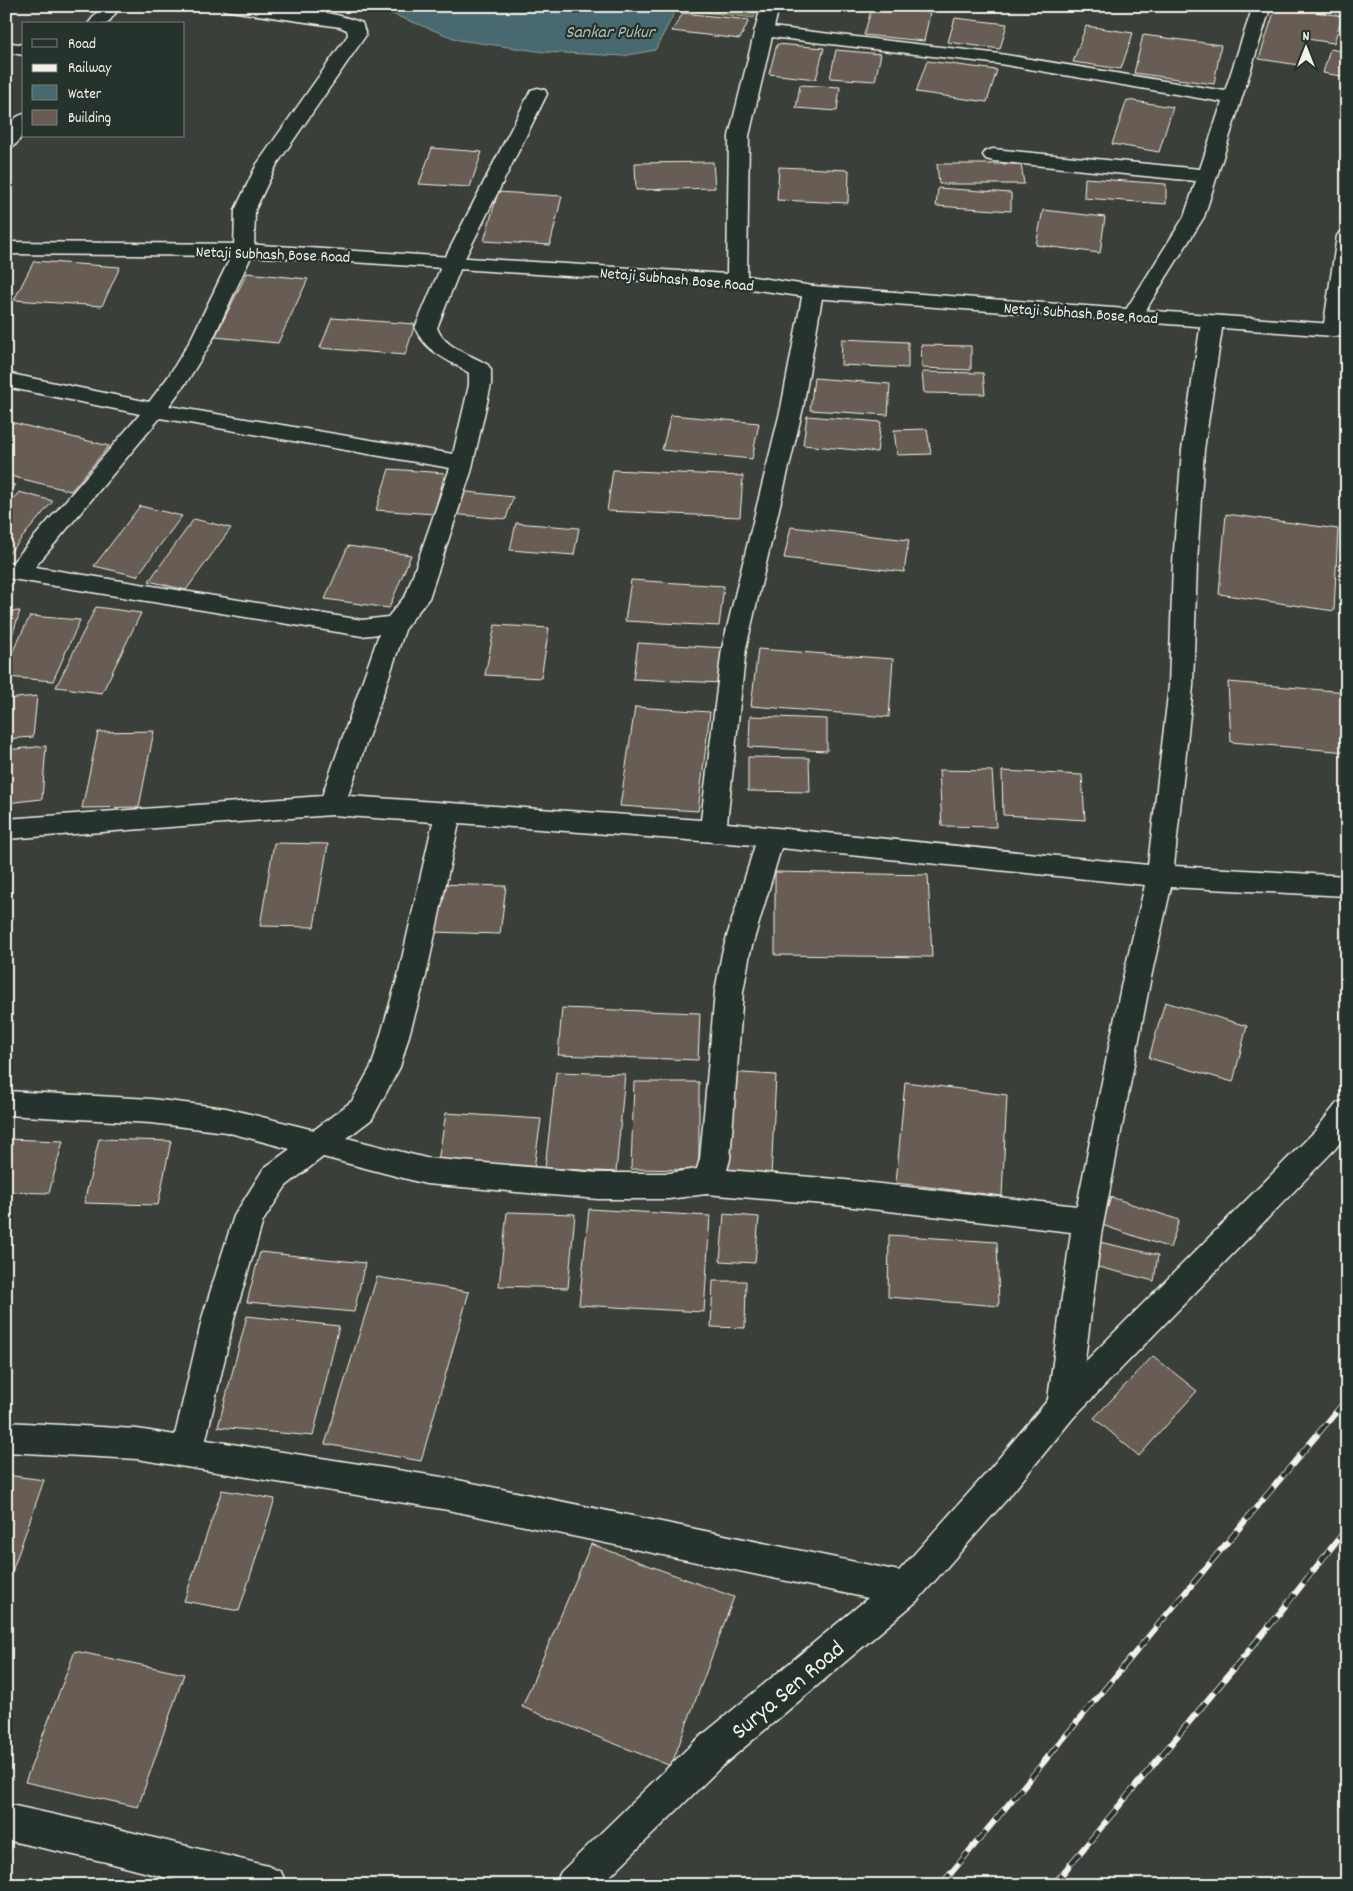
<svg xmlns="http://www.w3.org/2000/svg" width="1353" height="1891" font-family="Dekko,sans-serif">
  <rect width="100%" height="100%" fill="#3a4039"/>
  <filter id="ink" filterUnits="userSpaceOnUse"><feTurbulence type="fractalNoise" baseFrequency=".02" numOctaves="2"/><feDisplacementMap in="SourceGraphic" scale="10" xChannelSelector="R" yChannelSelector="G"/><feConvolveMatrix kernelMatrix="1 2 1 2 8 2 1 2 1" color-interpolation-filters="sRGB"/></filter>
  <g filter="url(#ink)">
    <path fill="#627152" stroke="#abb19d" d="M 687,6 L 758,6 L 754,18 L 686,10 Z"/>
    <path fill="#48696f" stroke="#8d9f9f" d="M 388,6 L 678,6 L 655,50 L 623,56 L 544,52 L 459,40 L 384,11 Z"/>
    <path fill="#685d54" stroke="#f4f1e8" d="M 1276,6 L 1342,16 L 1334,43 L 1307,39 L 1299,65 L 1259,59 Z
      M 872,7 L 930,13 L 924,41 L 864,35 Z
      M 683,13 L 749,20 L 740,39 L 672,31 Z
      M 955,18 L 1007,24 L 1000,49 L 948,42 Z
      M 1086,26 L 1133,33 L 1121,69 L 1073,62 Z
      M 1143,35 L 1221,45 L 1214,84 L 1134,73 Z
      M 777,44 L 824,48 L 816,79 L 769,74 Z
      M 1330,49 L 1347,52 L 1347,77 L 1323,73 Z
      M 836,50 L 881,54 L 875,81 L 830,78 Z
      M 927,61 L 997,70 L 987,102 L 916,92 Z
      M 800,85 L 840,87 L 837,111 L 796,108 Z
      M 1127,100 L 1173,107 L 1159,152 L 1112,144 Z
      M 432,148 L 482,152 L 470,187 L 419,184 Z
      M 713,162 L 715,188 L 636,190 L 635,163 Z
      M 937,164 L 1021,164 L 1024,184 L 939,184 Z
      M 779,167 L 849,170 L 848,203 L 777,200 Z
      M 1085,178 L 1166,184 L 1166,204 L 1084,198 Z
      M 938,188 L 1011,193 L 1011,211 L 936,206 Z
      M 498,192 L 562,196 L 550,245 L 484,241 Z
      M 1043,210 L 1105,217 L 1100,253 L 1036,245 Z
      M 34,261 L 120,267 L 102,306 L 14,300 Z
      M 247,273 L 308,279 L 278,343 L 215,337 Z
      M 332,318 L 415,324 L 405,355 L 320,348 Z
      M 842,339 L 908,342 L 908,368 L 841,365 Z
      M 921,345 L 971,346 L 971,370 L 922,368 Z
      M 922,372 L 983,373 L 985,394 L 924,393 Z
      M 814,378 L 890,384 L 888,415 L 810,410 Z
      M 671,415 L 759,423 L 752,459 L 662,450 Z
      M 807,416 L 881,422 L 877,452 L 803,445 Z
      M 6,421 L 109,446 L 71,491 L 6,475 Z
      M 927,429 L 931,454 L 897,455 L 894,430 Z
      M 389,469 L 445,473 L 434,514 L 376,510 Z
      M 613,470 L 743,476 L 740,517 L 607,511 Z
      M 6,483 L 15,485 L 6,496 Z
      M 459,491 L 513,497 L 506,519 L 451,514 Z
      M 19,492 L 53,501 L 6,557 L 6,507 Z
      M 140,506 L 182,516 L 137,576 L 94,566 Z
      M 1226,514 L 1338,529 L 1334,611 L 1219,594 Z
      M 194,519 L 231,528 L 186,590 L 149,581 Z
      M 516,523 L 579,528 L 574,555 L 510,550 Z
      M 791,527 L 909,540 L 904,572 L 784,558 Z
      M 348,546 L 411,555 L 389,608 L 325,599 Z
      M 631,580 L 724,586 L 719,626 L 625,621 Z
      M 96,607 L 141,613 L 102,693 L 56,687 Z
      M 20,611 L 6,655 L 6,612 Z
      M 30,616 L 80,620 L 53,681 L 6,677 L 6,665 Z
      M 495,625 L 549,628 L 541,678 L 485,675 Z
      M 638,643 L 726,648 L 722,683 L 633,679 Z
      M 758,649 L 893,659 L 889,717 L 751,706 Z
      M 1228,682 L 1347,692 L 1347,752 L 1231,742 Z
      M 37,696 L 33,737 L 6,739 L 6,699 Z
      M 635,707 L 710,712 L 698,811 L 620,806 Z
      M 750,716 L 827,719 L 827,751 L 749,747 Z
      M 154,731 L 139,807 L 82,808 L 98,732 Z
      M 46,746 L 42,799 L 6,803 L 6,750 Z
      M 748,757 L 809,758 L 810,792 L 748,791 Z
      M 939,770 L 992,771 L 996,827 L 942,826 Z
      M 1002,771 L 1082,775 L 1085,820 L 1003,815 Z
      M 274,843 L 328,844 L 314,927 L 260,926 Z
      M 775,872 L 928,875 L 932,957 L 775,955 Z
      M 439,884 L 506,886 L 500,934 L 431,932 Z
      M 1165,1002 L 1247,1026 L 1233,1082 L 1149,1058 Z
      M 562,1008 L 700,1013 L 698,1060 L 558,1055 Z
      M 556,1072 L 625,1074 L 616,1172 L 545,1168 Z
      M 727,1072 L 776,1075 L 771,1177 L 721,1174 Z
      M 634,1082 L 699,1082 L 699,1170 L 631,1169 Z
      M 905,1082 L 1007,1095 L 1002,1196 L 896,1183 Z
      M 446,1113 L 541,1119 L 534,1168 L 438,1161 Z
      M 6,1139 L 63,1141 L 49,1193 L 6,1192 Z
      M 99,1139 L 171,1141 L 158,1205 L 84,1203 Z
      M 1111,1197 L 1179,1220 L 1170,1248 L 1102,1225 Z
      M 589,1209 L 710,1216 L 704,1312 L 579,1305 Z
      M 507,1212 L 575,1214 L 568,1288 L 499,1286 Z
      M 724,1214 L 759,1217 L 755,1263 L 720,1261 Z
      M 889,1235 L 997,1242 L 999,1306 L 888,1297 Z
      M 1099,1242 L 1158,1255 L 1154,1281 L 1094,1266 Z
      M 260,1252 L 365,1263 L 354,1312 L 247,1302 Z
      M 377,1277 L 469,1292 L 421,1461 L 325,1444 Z
      M 713,1281 L 746,1281 L 745,1328 L 711,1327 Z
      M 247,1316 L 339,1326 L 313,1436 L 218,1427 Z
      M 1153,1356 L 1197,1391 L 1139,1456 L 1094,1418 Z
      M 6,1475 L 44,1480 L 6,1589 Z
      M 222,1490 L 275,1499 L 239,1611 L 184,1601 Z
      M 591,1544 L 734,1597 L 671,1766 L 522,1707 Z
      M 75,1651 L 184,1674 L 138,1807 L 25,1782 Z"/>
    <g fill="none" stroke-linecap="round" stroke-linejoin="round">
      <g stroke="#f4f1e8" stroke-width="3">
        <path id="minor" d="M 102,6 L 121,6 L 107,24 L 88,24 Z
          M 221,6 C 263,6 323,7 362,23 L 366,35 L 277,164 L 255,210 L 254,250 L 212,341 L 188,380 L 169,406 L 453,454 L 469,385 L 469,373 C 448,359 426,353 415,328 L 443,262 L 529,94 L 531,90 L 538,88 L 545,90 L 547,94 L 463,262 L 437,328 C 445,348 470,354 488,365 L 491,370 L 491,385 L 471,472 L 429,598 L 406,627 L 348,796 L 701,820 L 722,648 L 781,408 L 803,292 L 806,288 L 813,286 L 820,288 L 823,292 L 803,408 L 746,648 L 727,823 L 1148,865 L 1169,686 L 1173,563 L 1182,450 L 1201,322 L 1205,318 L 1212,316 L 1219,318 L 1223,322 L 1204,450 L 1197,563 L 1193,686 L 1174,866 L 1347,876 L 1347,896 L 1171,887 L 1150,982 L 1101,1235 L 1079,1406 L 1074,1417 L 1063,1421 L 1052,1417 L 1047,1406 L 1071,1232 L 836,1205 L 706,1194 L 669,1199 L 598,1199 L 426,1184 L 323,1157 L 286,1186 L 263,1221 L 235,1315 L 203,1452 L 199,1463 L 187,1467 L 175,1463 L 171,1452 L 203,1315 L 234,1216 L 264,1168 L 290,1149 L 226,1132 L 151,1123 L 6,1115 L 6,1091 L 151,1099 L 226,1108 L 314,1130 L 352,1101 L 372,1065 L 398,976 L 433,822 L 332,815 L 6,839 L 6,819 L 322,796 L 379,634 L 362,636 L 6,578 L 6,562 L 12,563 L 140,414 L 6,387 L 6,373 L 149,402 L 168,377 L 190,341 L 234,250 L 235,210 L 257,164 L 348,35 L 347,30 L 340,27 L 230,11 L 224,10 ZM 160,418 L 450,468 L 406,595 L 388,617 L 362,620 L 35,567 ZM 459,823 L 755,845 L 722,953 L 715,992 L 700,1159 L 697,1169 L 669,1173 L 598,1173 L 426,1158 L 347,1138 L 372,1119 L 400,1067 L 426,976 ZM 781,848 L 1145,885 L 1122,982 L 1077,1206 L 836,1179 L 727,1170 L 730,1159 L 743,992 L 750,953 Z
          M 1253,6 L 1271,6 L 1204,217 L 1142,316 L 1139,320 L 1132,322 L 1125,320 L 1122,316 L 1184,217 L 1196,181 L 993,161 L 986,159 L 983,155 L 986,151 L 993,149 L 1200,169 L 1222,102 L 1000,64 L 763,36 L 757,35 L 754,31 L 757,27 L 763,26 L 1000,54 L 1225,91 Z
          M 6,42 L 24,45 L 24,55 L 6,52 Z
          M 24,114 C 24,129 23,145 6,149 C 6,134 7,119 24,114 Z
          M 1347,230 C 1347,251 1352,320 1341,335 L 1334,336 L 1327,335 L 1323,330 L 1337,236 L 1340,232 Z
          M 6,1804 L 106,1826 L 268,1866 L 281,1872 L 287,1885 L 194,1885 L 106,1862 L 6,1840 Z"/>
      </g>
      <g stroke="#f4f1e8" stroke-width="3">
        <path id="tertiary" d="M 761,6 L 779,6 L 749,136 L 747,276 L 813,286 L 1347,325 L 1347,337 L 813,298 L 737,287 L 305,259 L 244,256 L 6,254 L 6,242 L 244,244 L 727,274 L 729,136 Z
          M 1347,1100 L 1347,1134 L 1335,1149 L 1074,1417 L 1007,1499 L 917,1601 L 720,1768 L 601,1885 L 555,1885 L 561,1872 L 694,1742 L 868,1598 L 448,1510 L 137,1459 L 6,1452 L 6,1422 L 137,1429 L 448,1478 L 899,1571 L 983,1477 L 1052,1395 L 1315,1131 L 1337,1103 Z"/>
      </g>
      <use href="#minor" fill="#26332d" fill-rule="evenodd"/>
      <use href="#tertiary" fill="#26332d" fill-rule="evenodd"/>
      <g stroke="#f4f1e8" stroke-width="6">
        <path id="rail" d="M 941,1885 L 1347,1399
          M 1053,1885 L 1271,1624 L 1347,1528"/>
      </g>
      <use href="#rail" stroke="#26332d" stroke-width="4.5" stroke-dasharray="14" stroke-linecap="butt"/>
    </g>
  </g>
  <g text-anchor="middle" stroke-width="4.5" stroke-linejoin="round" paint-order="stroke">
    <g font-size="16" fill="#f4f1e8" stroke="#26332d">
      <text transform="translate(273 253) rotate(2)" y="6">Netaji Subhash Bose Road</text>
      <text transform="translate(677 278) rotate(5)" y="6">Netaji Subhash Bose Road</text>
      <text transform="translate(1081 312) rotate(4)" y="6">Netaji Subhash Bose Road</text>
    </g>
    <g font-size="18" font-style="italic" fill="#afbbb8" stroke="#26332d">
      <text x="610" y="37">Sankar Pukur</text>
    </g>
    <g font-size="24" fill="#f4f1e8" stroke="#26332d">
      <text transform="translate(787 1689) rotate(-40)" y="8">Surya Sen Road</text>
    </g>
  </g>
  <rect width="1353" height="1891" fill="none" stroke="#26332d" stroke-width="25"/>
  <rect x="12" y="12" width="1328" height="1866" fill="none" stroke="#f4f1e8" stroke-width="2" filter="url(#ink)"/>
  <rect x="22" y="22" width="162" height="115" fill="#26332d" stroke="#787f78"/>
  <rect x="32" y="39" width="25" height="8" fill="#26332d" stroke="#787f78"/>
  <text x="68" y="48" font-size="15" fill="#f4f1e8">Road</text>
  <rect x="32" y="64" width="25" height="8" fill="#f4f1e8" stroke="#787f78"/>
  <text x="68" y="72" font-size="15" fill="#f4f1e8">Railway</text>
  <rect x="32" y="85" width="25" height="15" fill="#48696f" stroke="#787f78"/>
  <text x="68" y="98" font-size="15" fill="#f4f1e8">Water</text>
  <rect x="32" y="110" width="25" height="15" fill="#685d54" stroke="#787f78"/>
  <text x="68" y="122" font-size="15" fill="#f4f1e8">Building</text>
  <g transform="translate(1306 48)" stroke="#26332d" stroke-width="4" paint-order="stroke">
  <path d="M0-4L9 19L0 12L-9 19Z" fill="#f4f1e8"/>
  <text y="-8" font-size="14" font-weight="bold" text-anchor="middle" fill="#f4f1e8">N</text>
  </g>
</svg>
